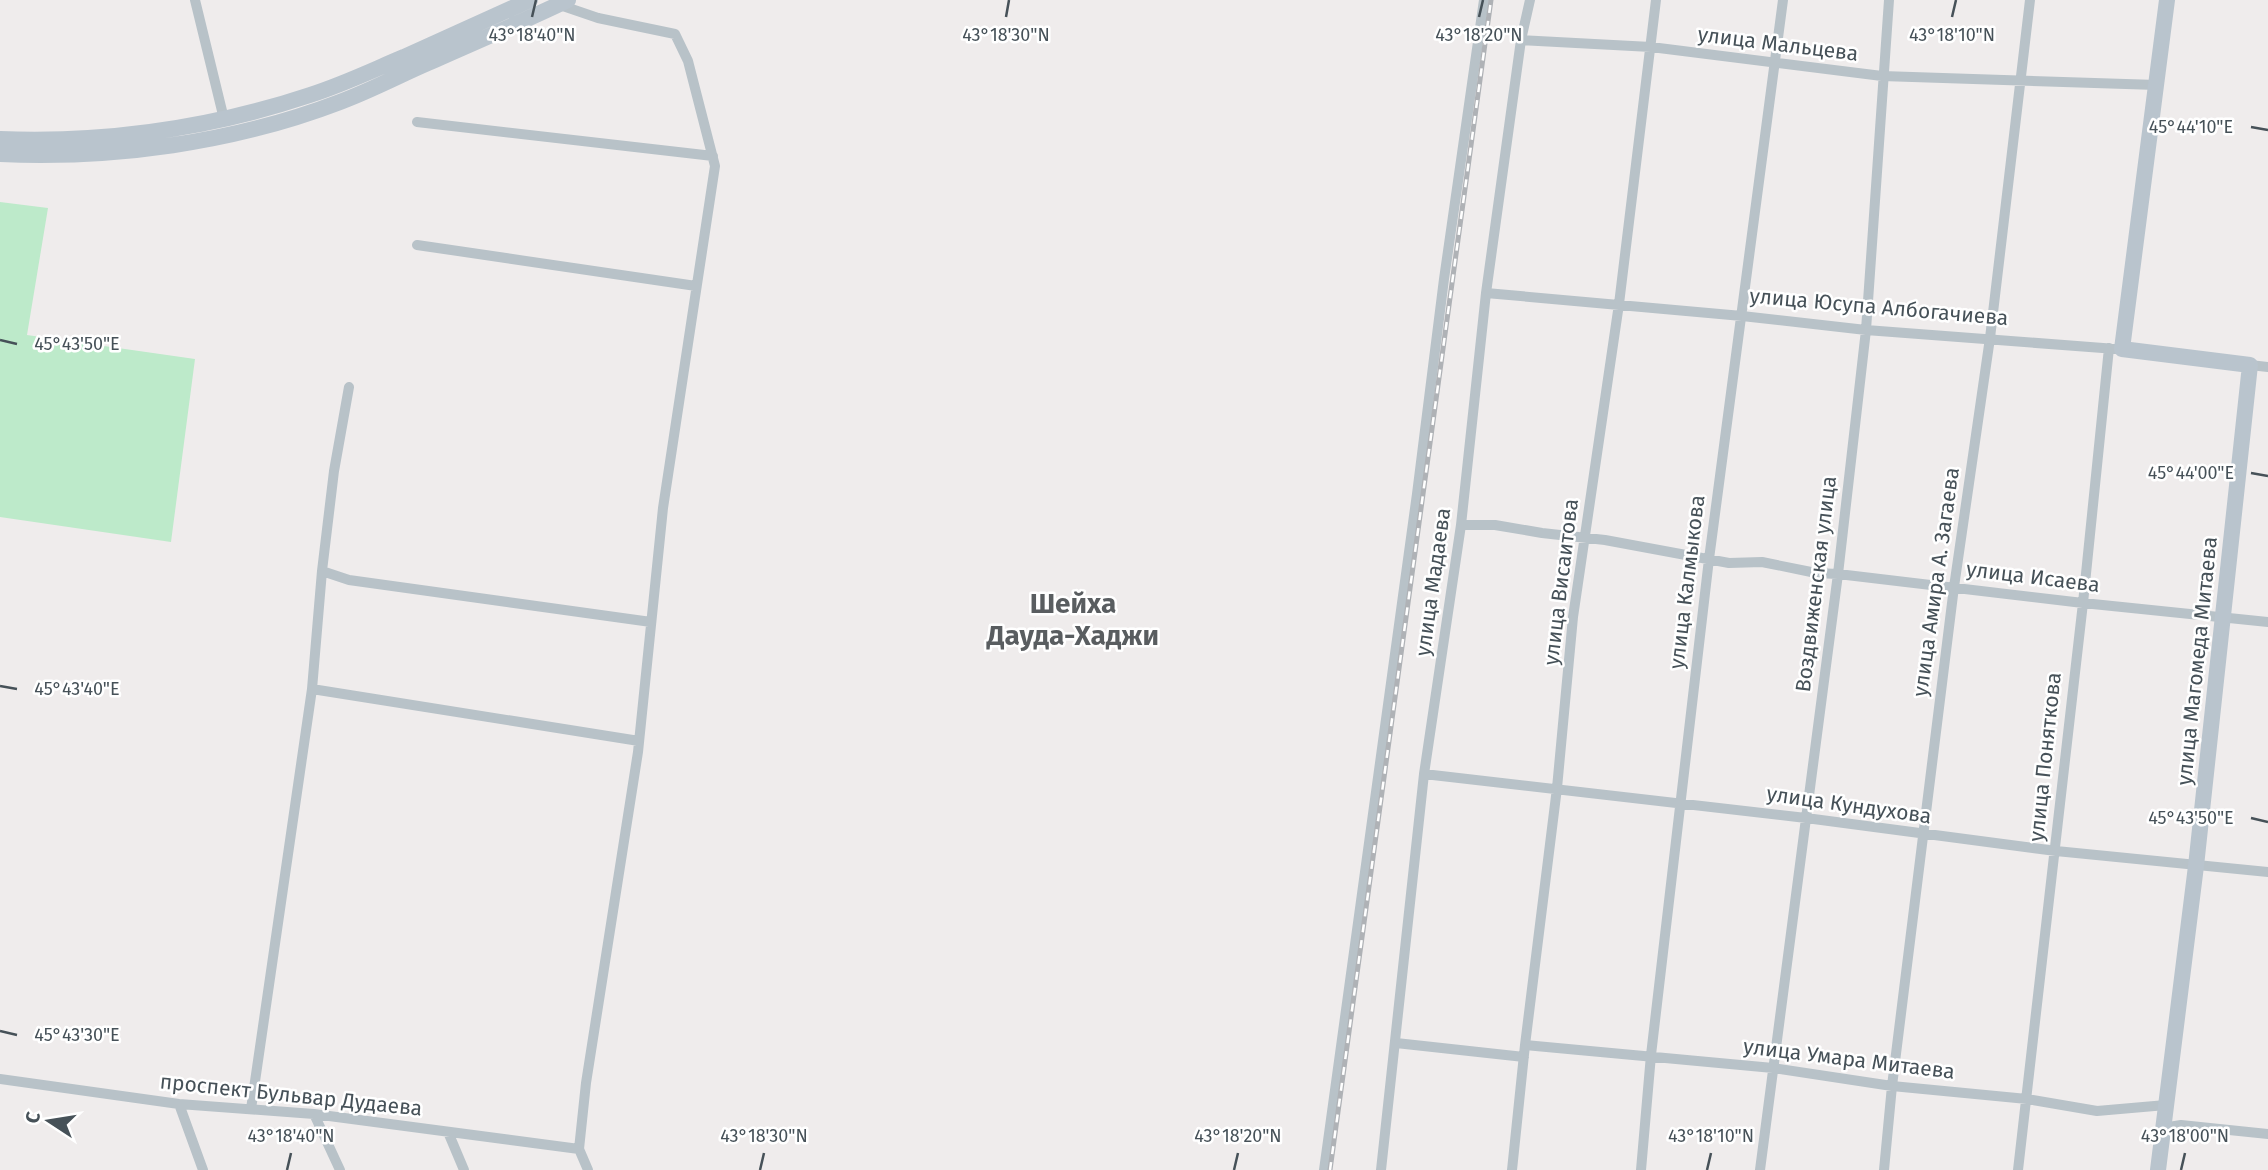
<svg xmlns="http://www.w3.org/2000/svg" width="2268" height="1170" font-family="'Fira Sans',sans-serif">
  <rect width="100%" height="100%" fill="#efecec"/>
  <path fill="#bdeaca" d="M 0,202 L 48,208 L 27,335 L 195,359 L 171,542 L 0,517 Z"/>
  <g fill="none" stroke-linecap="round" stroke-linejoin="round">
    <path stroke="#b8c2c8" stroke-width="10" d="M 195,0 L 224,119
      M 557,4 L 598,18 L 675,34 L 688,61 L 715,166 L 663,508 L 638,752 L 586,1083 L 579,1149
      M 1521,40 L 1651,47 L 1882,76 L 2157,85
      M 417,122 L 713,156
      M 417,245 L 696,286
      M 1486,293 L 1742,316 L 1866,330 L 2116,349
      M 2250,365 L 2268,367
      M 1461,525 L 1495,525 L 1542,533 L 1605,540 L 1729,563 L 1762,562 L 1816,573 L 1838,574 L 2083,603 L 2268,622
      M 322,571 L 349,580 L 651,622
      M 312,689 L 639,741
      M 1424,774 L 1806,818 L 2056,851 L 2268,872
      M 1396,1043 L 1524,1057
      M 1525,1045 L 1773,1068 L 1892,1086 L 2027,1099 L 2097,1111 L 2166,1105
      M 0,1079 L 179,1104 L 314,1114 L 579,1149
      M 179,1104 L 203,1170
      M 251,1109 L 312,689 L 322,571 L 334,471 L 349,387
      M 314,1114 L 340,1170
      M 2163,1128 L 2181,1125 L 2268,1134
      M 448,1132 L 464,1170
      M 579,1149 L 588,1170
      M 1324,1170 L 1417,494 L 1444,279 L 1484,0
      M 1381,1170 L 1424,774 L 1461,525 L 1486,293 L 1521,40 L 1530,0
      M 1512,1170 L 1525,1045 L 1557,788 L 1573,617 L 1619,304 L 1656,0
      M 1641,1170 L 1651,1055 L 1709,559 L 1783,0
      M 1760,1170 L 1838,574 L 1866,330 L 1889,0
      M 1884,1170 L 1892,1086 L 1954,587 L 1990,338 L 2030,0
      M 2018,1170 L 2083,603 L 2109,348"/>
    <path stroke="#b9c4cd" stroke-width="16" d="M 0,139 C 105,143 211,128 310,95 C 342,85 373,70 404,57 C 446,38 488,19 530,0
      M 0,154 C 114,159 233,143 340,102 C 370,91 398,76 428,63 C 475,42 522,22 568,0
      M 2158,1170 L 2196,866 L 2250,365 L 2122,349 L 2167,0"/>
    <g stroke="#afb2b6" stroke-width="5">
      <path id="rail" d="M 1330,1170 L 1491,0"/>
    </g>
    <use href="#rail" stroke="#fff" stroke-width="2.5" stroke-dasharray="8" stroke-linecap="butt"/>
  </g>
  <path fill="none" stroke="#465158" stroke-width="2.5" d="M 532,17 L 536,0M 1006,17 L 1009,0M 1479,17 L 1483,0M 1952,17 L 1956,0M 2251,127 L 2268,130M 0,340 L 17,344M 2251,473 L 2268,476M 0,686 L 17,689M 2251,818 L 2268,822M 0,1031 L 17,1035M 287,1170 L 291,1153M 760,1170 L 764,1153M 1234,1170 L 1238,1153M 1707,1170 L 1711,1153M 2181,1170 L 2185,1153"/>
  <g text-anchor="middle" stroke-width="5" stroke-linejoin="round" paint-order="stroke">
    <g font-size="21" fill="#465158" stroke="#fff">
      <text transform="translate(1778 44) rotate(7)" y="7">улица Мальцева</text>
      <text transform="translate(1879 307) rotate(5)" y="7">улица Юсупа Албогачиева</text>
      <text transform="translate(2033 577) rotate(7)" y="7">улица Исаева</text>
      <text transform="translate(1433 582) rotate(-82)" y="7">улица Мадаева</text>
      <text transform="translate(1561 582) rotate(-83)" y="7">улица Висаитова</text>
      <text transform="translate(1687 582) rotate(-83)" y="7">улица Калмыкова</text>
      <text transform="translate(1936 582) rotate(-82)" y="7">улица Амира А. Загаева</text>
      <text transform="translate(1816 584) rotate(-83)" y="7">Воздвиженская улица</text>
      <text transform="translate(2197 661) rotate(-84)" y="7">улица Магомеда Митаева</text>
      <text transform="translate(2045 757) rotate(-84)" y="7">улица Поняткова</text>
      <text transform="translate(1849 805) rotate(8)" y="7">улица Кундухова</text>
      <text transform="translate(1849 1059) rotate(7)" y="7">улица Умара Митаева</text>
      <text transform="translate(291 1095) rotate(6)" y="7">проспект Бульвар Дудаева</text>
    </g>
    <g font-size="28" font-weight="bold" fill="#595d60" stroke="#fff">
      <text x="1073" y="613">Шейха<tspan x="1073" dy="32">Дауда-Хаджи</tspan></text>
    </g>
  </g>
  <g font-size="18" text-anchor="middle" fill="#465158" stroke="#fff" stroke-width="5" stroke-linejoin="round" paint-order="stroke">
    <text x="532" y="41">43°18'40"N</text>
    <text x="1006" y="41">43°18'30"N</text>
    <text x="1479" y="41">43°18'20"N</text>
    <text x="1952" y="41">43°18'10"N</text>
    <text x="2191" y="133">45°44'10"E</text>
    <text x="77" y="350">45°43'50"E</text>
    <text x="2191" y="479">45°44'00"E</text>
    <text x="77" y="695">45°43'40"E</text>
    <text x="2191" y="824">45°43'50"E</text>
    <text x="77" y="1041">45°43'30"E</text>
    <text x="291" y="1142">43°18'40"N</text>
    <text x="764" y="1142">43°18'30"N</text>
    <text x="1238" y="1142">43°18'20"N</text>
    <text x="1711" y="1142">43°18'10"N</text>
    <text x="2185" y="1142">43°18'00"N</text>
  </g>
  <g transform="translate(49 1121) rotate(282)" stroke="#ffffff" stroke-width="5" paint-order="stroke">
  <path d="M0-5L12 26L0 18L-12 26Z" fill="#465158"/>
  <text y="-10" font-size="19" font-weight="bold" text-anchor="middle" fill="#465158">С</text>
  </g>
</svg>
